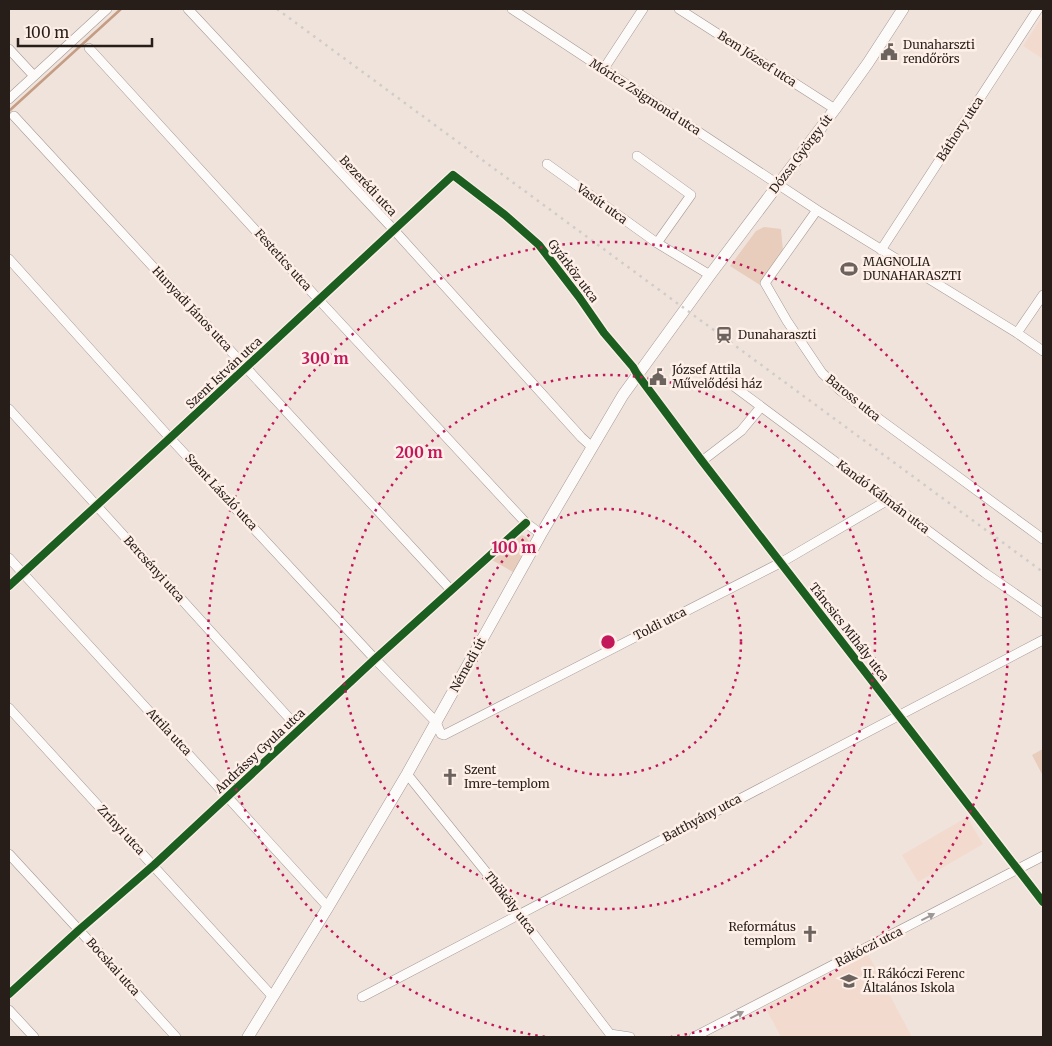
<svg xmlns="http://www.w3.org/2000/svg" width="1052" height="1046" font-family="Merriweather,serif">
  <rect width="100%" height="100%" fill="#f0e3db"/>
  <path fill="#f2dbce" d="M 1043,15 L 1043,59 L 1023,46 Z
    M 967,817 L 983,844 L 918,882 L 902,855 Z
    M 868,954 L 912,1037 L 781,1037 L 765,1007 Z"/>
  <path fill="#e8ccbc" d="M 764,227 L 781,229 L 783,251 L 760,285 L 730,266 L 756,231 Z
    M 522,535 L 526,537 L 530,543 L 528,548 L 513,572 L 492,560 L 516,539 Z
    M 1043,749 L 1043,776 L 1032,755 Z"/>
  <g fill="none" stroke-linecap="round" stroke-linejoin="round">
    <path stroke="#c59c84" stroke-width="2.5" d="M 9,111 L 121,9"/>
    <g stroke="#a39994" stroke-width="10">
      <path id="street" d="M 188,9 L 394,230 L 581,437 L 592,447
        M 512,9 L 817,210 L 1017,333 L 1043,351
        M 679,9 L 835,109
        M 89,48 L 319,300 L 526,523 L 541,534
        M 9,49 L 34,76
        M 603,70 L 643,9
        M 9,99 L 107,9
        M 14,116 L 451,590
        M 637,156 L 691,195 L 657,243
        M 547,164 L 657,243 L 710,275
        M 817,210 L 765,283 L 787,321 L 822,373 L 841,391 L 1043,539
        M 881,250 L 1038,9
        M 9,259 L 170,438 L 373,657 L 436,722 L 441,734 L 444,735 L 782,562 L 888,500
        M 1017,333 L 1043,295
        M 724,379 L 985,573 L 1043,613
        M 9,409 L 299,729
        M 702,461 L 741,431 L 761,407
        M 9,558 L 328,907
        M 9,586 L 170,438 L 453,175 L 505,215 L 539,245 L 579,297 L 604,333 L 633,367 L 637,374 L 702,461 L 1043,902
        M 9,708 L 273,997
        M 407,774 L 486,872 L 610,1034
        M 9,854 L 79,930 L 176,1037
        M 9,994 L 79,930 L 154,865 L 375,659 L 526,523
        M 362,997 L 1043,640
        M 9,1010 L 34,1037
        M 610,1037 L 610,1034 L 630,1037
        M 694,1037 L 1043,856"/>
    </g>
    <g stroke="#a39994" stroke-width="12">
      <path id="secondary" d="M 248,1037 L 328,907 L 407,774 L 541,534 L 623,395 L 710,275 L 835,109 L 868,63 L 903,9"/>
    </g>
    <use href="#street" stroke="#fdfbfa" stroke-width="9"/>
    <use href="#secondary" stroke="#fdfbfa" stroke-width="11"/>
    <path stroke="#d0ccc9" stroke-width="2.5" stroke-dasharray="2.5 5" stroke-linecap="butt" d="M 277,9 L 1043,572"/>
    <g stroke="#fef0e8" stroke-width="11">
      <path id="cycleway" d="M 9,586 L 170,438 L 453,175 L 505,215 L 539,245 L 579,297 L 604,333 L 633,367 L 637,374 L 702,461 L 1043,902
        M 9,994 L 79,930 L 154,865 L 375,659 L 526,523"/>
    </g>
    <use href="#cycleway" stroke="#1b5e20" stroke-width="8"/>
  </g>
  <defs><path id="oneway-solid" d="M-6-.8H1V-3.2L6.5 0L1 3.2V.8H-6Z" transform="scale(1.25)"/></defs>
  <g fill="#9d9895">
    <use href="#oneway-solid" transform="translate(928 917) rotate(-27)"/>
    <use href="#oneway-solid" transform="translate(737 1015) rotate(-27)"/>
  </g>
  <g fill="none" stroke="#c2185b" stroke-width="2.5" stroke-dasharray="2.5 5">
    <circle cx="608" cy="642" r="133"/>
    <circle cx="608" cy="642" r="267"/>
    <path d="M545 1037A400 400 0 1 1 671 1037"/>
  </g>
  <defs>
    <g id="civic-bare" transform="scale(1.35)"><path d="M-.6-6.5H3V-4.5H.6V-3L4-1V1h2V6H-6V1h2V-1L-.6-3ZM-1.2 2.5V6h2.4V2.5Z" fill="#6d635e" stroke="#fef0e8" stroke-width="2.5" paint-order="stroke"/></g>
    <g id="stadium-bare" transform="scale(1.35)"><path d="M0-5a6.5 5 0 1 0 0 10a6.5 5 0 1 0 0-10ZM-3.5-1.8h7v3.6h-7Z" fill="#6d635e" stroke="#fef0e8" stroke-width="2.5" paint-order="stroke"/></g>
    <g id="station-bare" transform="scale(1.35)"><path d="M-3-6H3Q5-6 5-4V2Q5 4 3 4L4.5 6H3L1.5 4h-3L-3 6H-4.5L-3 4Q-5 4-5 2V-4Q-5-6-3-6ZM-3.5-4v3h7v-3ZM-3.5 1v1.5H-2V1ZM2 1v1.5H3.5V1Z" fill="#6d635e" stroke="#fef0e8" stroke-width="2.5" paint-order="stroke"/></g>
    <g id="church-bare" transform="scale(1.35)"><path d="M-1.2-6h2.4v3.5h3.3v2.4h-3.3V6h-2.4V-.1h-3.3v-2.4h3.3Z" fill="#6d635e" stroke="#fef0e8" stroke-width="2.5" paint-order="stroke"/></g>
    <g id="school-bare" transform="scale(1.35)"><path d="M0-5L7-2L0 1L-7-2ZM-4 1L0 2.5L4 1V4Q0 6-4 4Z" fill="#6d635e" stroke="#fef0e8" stroke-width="2.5" paint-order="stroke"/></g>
  </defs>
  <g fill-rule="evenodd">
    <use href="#civic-bare" x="889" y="52"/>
    <use href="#stadium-bare" x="849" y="269"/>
    <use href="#station-bare" x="724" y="335"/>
    <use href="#civic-bare" x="658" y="377"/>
    <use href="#church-bare" x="450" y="777"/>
    <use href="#church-bare" x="810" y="934"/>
    <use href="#school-bare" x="849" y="981"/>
  </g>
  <g text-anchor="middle" stroke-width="5" stroke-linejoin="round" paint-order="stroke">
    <g font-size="12" fill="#271e1a" stroke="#fef0e8" text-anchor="start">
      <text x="903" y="49">Dunaharszti<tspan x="903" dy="14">rendőrörs</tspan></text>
      <text x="863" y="266">MAGNOLIA<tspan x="863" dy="14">DUNAHARASZTI</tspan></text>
      <text x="738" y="339">Dunaharaszti</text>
      <text x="672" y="374">József Attila<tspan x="672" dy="14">Művelődési ház</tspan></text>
      <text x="464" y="774">Szent<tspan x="464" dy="14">Imre-templom</tspan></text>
      <text x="796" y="931" text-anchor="end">Református<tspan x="796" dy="14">templom</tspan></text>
      <text x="863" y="978">II. Rákóczi Ferenc<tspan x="863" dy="14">Általános Iskola</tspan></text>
    </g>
    <g font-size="12" fill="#271e1a" stroke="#fef0e8">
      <text transform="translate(757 59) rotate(33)" y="4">Bem József utca</text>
      <text transform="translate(645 97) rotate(33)" y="4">Móricz Zsigmond utca</text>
      <text transform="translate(960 129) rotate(-57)" y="4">Báthory utca</text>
      <text transform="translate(801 154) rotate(-53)" y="4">Dózsa György út</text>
      <text transform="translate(368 186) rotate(47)" y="4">Bezerédi utca</text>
      <text transform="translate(602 204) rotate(36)" y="4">Vasút utca</text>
      <text transform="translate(283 260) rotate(48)" y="4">Festetics utca</text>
      <text transform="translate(573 271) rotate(53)" y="4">Gyárköz utca</text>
      <text transform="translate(192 309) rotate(47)" y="4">Hunyadi János utca</text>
      <text transform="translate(224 373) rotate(-43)" y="4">Szent István utca</text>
      <text transform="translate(853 398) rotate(39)" y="4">Baross utca</text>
      <text transform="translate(221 492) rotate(47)" y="4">Szent László utca</text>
      <text transform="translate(883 497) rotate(37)" y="4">Kandó Kálmán utca</text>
      <text transform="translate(154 569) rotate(48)" y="4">Bercsényi utca</text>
      <text transform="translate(660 624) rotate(-27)" y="4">Toldi utca</text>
      <text transform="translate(849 632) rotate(52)" y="4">Táncsics Mihály utca</text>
      <text transform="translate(468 665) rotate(-61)" y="4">Némedi út</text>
      <text transform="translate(169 732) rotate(47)" y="4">Attila utca</text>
      <text transform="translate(260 751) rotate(-43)" y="4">Andrássy Gyula utca</text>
      <text transform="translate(702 818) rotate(-28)" y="4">Batthyány utca</text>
      <text transform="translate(121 830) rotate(47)" y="4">Zrínyi utca</text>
      <text transform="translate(510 903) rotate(52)" y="4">Thököly utca</text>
      <text transform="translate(869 947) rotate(-27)" y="4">Rákóczi utca</text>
      <text transform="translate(113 967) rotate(48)" y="4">Bocskai utca</text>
    </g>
  </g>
  <circle cx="608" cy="642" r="8" fill="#c2185b" stroke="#fef0e8" stroke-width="2.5"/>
  <g font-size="15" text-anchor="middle" font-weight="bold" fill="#c2185b" stroke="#fef0e8" stroke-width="5" stroke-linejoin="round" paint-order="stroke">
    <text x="325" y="364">300 m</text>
    <text x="419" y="458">200 m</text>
    <text x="514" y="553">100 m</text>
  </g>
  <rect width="1052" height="1046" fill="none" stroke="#271e1a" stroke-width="20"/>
  <path d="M18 38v8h134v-8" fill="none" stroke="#271e1a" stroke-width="2.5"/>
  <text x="25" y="38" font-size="15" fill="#271e1a" stroke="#fef0e8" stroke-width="4" paint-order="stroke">100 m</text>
</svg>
